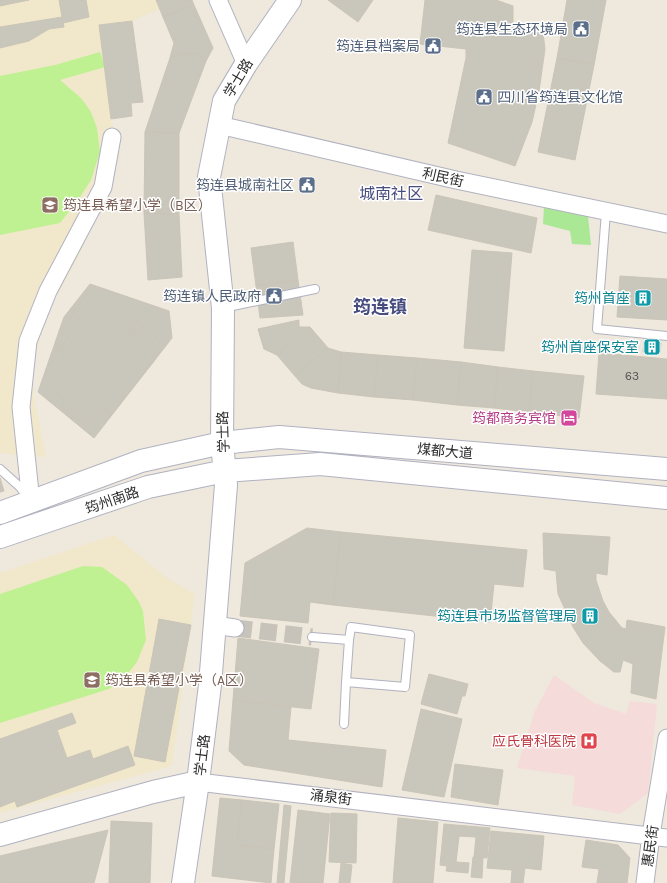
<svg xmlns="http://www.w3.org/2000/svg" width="667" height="883" font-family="Karla,'Noto Sans SC',sans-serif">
  <rect width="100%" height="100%" fill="#eee8dd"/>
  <path fill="#f1e8cb" d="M 0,0 L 156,0 L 159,9 L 132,21 L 99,26 L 111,119 L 120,156 L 80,254 L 47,313 L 30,376 L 46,457 L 0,453 Z
    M 114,535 L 167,578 L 195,594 L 172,766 L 0,813 L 0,573 Z"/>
  <path fill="#f5dbda" d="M 554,675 L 594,703 L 626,714 L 630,701 L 657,704 L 648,793 L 620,814 L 572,805 L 575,776 L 517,768 L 535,711 Z"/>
  <path fill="#aae896" d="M 544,206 L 588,216 L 591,245 L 572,244 L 570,231 L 543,224 Z"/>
  <path fill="#bff091" d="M 100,52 L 105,67 L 60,80 L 82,99 L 91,112 L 97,128 L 100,152 L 91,180 L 78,200 L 60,223 L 0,235 L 0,76 L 55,65 Z
    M 83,566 L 102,567 L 127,585 L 139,602 L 143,611 L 146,640 L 137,662 L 130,671 L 109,689 L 0,723 L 0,594 Z"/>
  <path fill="#c9c6bb" stroke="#cac5b6" d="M 0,0 L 29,0 L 0,6 Z
    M 59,0 L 86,0 L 89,17 L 63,23 Z
    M 156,0 L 192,0 L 194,5 L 163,17 Z
    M 328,0 L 373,0 L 358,22 Z
    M 425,0 L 496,0 L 513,6 L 513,29 L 543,33 L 545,49 L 539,91 L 532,122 L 515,166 L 448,143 L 466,58 L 466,49 L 420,44 Z
    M 567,0 L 606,0 L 594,65 L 557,58 Z
    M 194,5 L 213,48 L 206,61 L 196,53 L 181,54 L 170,58 L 174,43 L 163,17 Z
    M 62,17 L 64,27 L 49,29 L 29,41 L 0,48 L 0,27 Z
    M 132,21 L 143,102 L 131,103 L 132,116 L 111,119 L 99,25 Z
    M 196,53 L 206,61 L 179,133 L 145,132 L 170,58 L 181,54 Z
    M 557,58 L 594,65 L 575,160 L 538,152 Z
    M 145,132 L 179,133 L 179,214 L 144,213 Z
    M 436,195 L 537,218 L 531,253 L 428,230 Z
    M 144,213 L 179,214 L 182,277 L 148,280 Z
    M 293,242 L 298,280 L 256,286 L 251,248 Z
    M 472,250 L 512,253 L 504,351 L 464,348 Z
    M 620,276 L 667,279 L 667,320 L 617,317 Z
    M 298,280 L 303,315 L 260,318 L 256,286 Z
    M 90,284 L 169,311 L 172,338 L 94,438 L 38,392 L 64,317 Z
    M 93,287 L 138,322 L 128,335 L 129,338 L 142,325 L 157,338 L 152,344 L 158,350 L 152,356 L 155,360 L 111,414 L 105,409 L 94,422 L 85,414 L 79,421 L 61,407 L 66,400 L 54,391 L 63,380 L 55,373 L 67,358 L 58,351 L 81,321 L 72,313 Z
    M 299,320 L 299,327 L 310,327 L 277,355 L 264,349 L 258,329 Z
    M 310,327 L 328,348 L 295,376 L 277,355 Z
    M 644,342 L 661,343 L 660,353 L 643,352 Z
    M 328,348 L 341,352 L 338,393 L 311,388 L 302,384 L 295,376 Z
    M 341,352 L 378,355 L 374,397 L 338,393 Z
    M 599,353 L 667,359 L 667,399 L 596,394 Z
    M 378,355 L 417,358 L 413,400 L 374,397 Z
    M 417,358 L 461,362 L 457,405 L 413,400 Z
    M 461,362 L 498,367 L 494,408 L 457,405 Z
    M 498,367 L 533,371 L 529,412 L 494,408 Z
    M 533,371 L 584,376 L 579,418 L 529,412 Z
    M 0,478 L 4,491 L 0,492 Z
    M 307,528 L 341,532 L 333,605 L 310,602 L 308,623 L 240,616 L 245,563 Z
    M 341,532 L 527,550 L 523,587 L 494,584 L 490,622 L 333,605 Z
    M 543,533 L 610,537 L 607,575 L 596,573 L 596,580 L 603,601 L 609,612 L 622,628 L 626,629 L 627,620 L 665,627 L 656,699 L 631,693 L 633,664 L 623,660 L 620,672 L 614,672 L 600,661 L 583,643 L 573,627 L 558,594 L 556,571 L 544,569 Z
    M 159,619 L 191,625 L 165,762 L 134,756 Z
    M 238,638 L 319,649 L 311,709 L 233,700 Z
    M 429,674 L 468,684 L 465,696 L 462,696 L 457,714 L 421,704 Z
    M 233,700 L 291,707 L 288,740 L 386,750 L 382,787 L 244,765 L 229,751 Z
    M 421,709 L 462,719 L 444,797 L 402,790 Z
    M 72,713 L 76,723 L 57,730 L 67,758 L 90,750 L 93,759 L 128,746 L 135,765 L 17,807 L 15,801 L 0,807 L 0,739 Z
    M 455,764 L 503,770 L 498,805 L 451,797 Z
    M 220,798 L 242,800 L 237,845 L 274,849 L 271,883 L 212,876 Z
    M 242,800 L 279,804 L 274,849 L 237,845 Z
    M 284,805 L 291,806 L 284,883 L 277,883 Z
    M 298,810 L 330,814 L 323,883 L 290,883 Z
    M 331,813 L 357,814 L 356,863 L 329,862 Z
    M 398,818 L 438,822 L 433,883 L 393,883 Z
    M 111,821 L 152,823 L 150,883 L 109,883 Z
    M 444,824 L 490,828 L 487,858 L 474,857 L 476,837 L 459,836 L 456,862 L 469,863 L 468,873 L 446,871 L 447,866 L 440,865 Z
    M 108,830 L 94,883 L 0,883 L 0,856 Z
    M 491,831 L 544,836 L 541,870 L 525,868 L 523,883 L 511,883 L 512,870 L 487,868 Z
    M 586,840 L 618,845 L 630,858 L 627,883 L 597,883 L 599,869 L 582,867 Z
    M 473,857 L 483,858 L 482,878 L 471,877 Z
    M 341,863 L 352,865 L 350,883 L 339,883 Z"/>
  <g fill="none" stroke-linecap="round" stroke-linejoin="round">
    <path stroke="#c7c2ba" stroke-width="17" stroke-dasharray="17 8" stroke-linecap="butt" d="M 235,628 L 312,637"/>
    <g stroke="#b1b2c0" stroke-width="10">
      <path id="lane" d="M 606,212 L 597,329 L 667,336
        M 223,308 L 315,289
        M 0,469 L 20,487 L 27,497
        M 312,637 L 349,640 L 346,682 L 405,687 L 410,635 L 351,627 L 349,640
        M 344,724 L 346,682"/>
    </g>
    <g stroke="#b1b2c0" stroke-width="19">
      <path id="street" d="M 218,0 L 246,64
        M 219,125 L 456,180 L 667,224
        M 31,502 L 21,407 L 28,341 L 48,291 L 103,187 L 112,137
        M 214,625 L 235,628
        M 198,782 L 667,838
        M 645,883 L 651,835 L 667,738"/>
    </g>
    <g stroke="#b1b2c0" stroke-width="24">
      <path id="secondary" d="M 0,513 L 141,461 L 222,443 L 279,437 L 667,469
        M 0,537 L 148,487 L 225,471 L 320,464 L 667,498
        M 0,835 L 153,792 L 198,782
        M 183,883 L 198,782 L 210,685 L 226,485 L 222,443 L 223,308 L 209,177 L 224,101 L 246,64 L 290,0"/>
    </g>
    <use href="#lane" stroke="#fff" stroke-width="8"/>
    <use href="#street" stroke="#fff" stroke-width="17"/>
    <use href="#secondary" stroke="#fff" stroke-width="22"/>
  </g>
  <defs>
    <g id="civic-square" transform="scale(0.9)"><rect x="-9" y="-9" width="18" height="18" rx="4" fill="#5c6f8a" stroke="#fff"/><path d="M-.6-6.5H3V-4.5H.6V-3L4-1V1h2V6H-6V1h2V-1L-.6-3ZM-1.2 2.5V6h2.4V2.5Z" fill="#fff"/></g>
    <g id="school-square" transform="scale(0.9)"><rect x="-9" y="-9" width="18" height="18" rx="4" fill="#8d6e63" stroke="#fff"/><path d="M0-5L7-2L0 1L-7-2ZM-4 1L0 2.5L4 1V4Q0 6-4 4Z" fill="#fff"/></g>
    <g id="building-square" transform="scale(0.9)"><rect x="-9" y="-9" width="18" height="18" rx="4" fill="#0f9aa8" stroke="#fff"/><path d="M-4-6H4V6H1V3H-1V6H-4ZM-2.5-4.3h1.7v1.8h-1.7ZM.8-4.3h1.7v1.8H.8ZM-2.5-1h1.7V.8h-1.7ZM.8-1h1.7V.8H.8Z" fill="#fff"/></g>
    <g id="hotel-square" transform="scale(0.9)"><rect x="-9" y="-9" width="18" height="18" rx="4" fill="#d1479c" stroke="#fff"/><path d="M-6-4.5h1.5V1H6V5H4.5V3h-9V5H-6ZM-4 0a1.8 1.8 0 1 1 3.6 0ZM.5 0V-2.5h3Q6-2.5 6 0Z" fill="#fff"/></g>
    <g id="hospital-square" transform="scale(0.9)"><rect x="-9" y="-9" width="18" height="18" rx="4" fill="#e0444e" stroke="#fff"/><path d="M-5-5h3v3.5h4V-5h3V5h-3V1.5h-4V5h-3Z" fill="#fff"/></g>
  </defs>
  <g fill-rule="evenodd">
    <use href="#civic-square" x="581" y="29"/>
    <use href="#civic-square" x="433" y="46"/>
    <use href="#civic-square" x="484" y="97"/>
    <use href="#civic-square" x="307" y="185"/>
    <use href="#school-square" x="50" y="205"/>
    <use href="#civic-square" x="274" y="296"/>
    <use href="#building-square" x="643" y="298"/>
    <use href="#building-square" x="652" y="347"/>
    <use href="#hotel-square" x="569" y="418"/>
    <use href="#building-square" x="590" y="616"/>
    <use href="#school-square" x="92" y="680"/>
    <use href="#hospital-square" x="589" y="741"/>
  </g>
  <g text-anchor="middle" stroke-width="3" stroke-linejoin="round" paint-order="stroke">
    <g font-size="12" fill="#535250">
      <text x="632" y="380">63</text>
    </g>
    <g font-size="14" fill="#4e5e75" stroke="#fff" text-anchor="end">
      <text x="568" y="34">筠连县生态环境局</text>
      <text x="420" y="51">筠连县档案局</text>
      <text x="497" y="102" text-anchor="start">四川省筠连县文化馆</text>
      <text x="294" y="190">筠连县城南社区</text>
      <text x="261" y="301">筠连镇人民政府</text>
    </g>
    <g font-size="14" fill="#2c2c2c" stroke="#fff">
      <text transform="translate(238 78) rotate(-59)" y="5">学士路</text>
      <text transform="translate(443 177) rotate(13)" y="5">利民街</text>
      <text transform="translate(223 432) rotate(-92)" y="5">学士路</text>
      <text transform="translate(445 451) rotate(5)" y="5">煤都大道</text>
      <text transform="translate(112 500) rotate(-19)" y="5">筠州南路</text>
      <text transform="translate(202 755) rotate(-83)" y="5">学士路</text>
      <text transform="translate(331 797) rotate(7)" y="5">涌泉街</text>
      <text transform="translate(650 846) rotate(-82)" y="5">惠民街</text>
    </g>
    <g font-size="14" fill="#785e54" stroke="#fff" text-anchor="start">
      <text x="63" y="210">筠连县希望小学（B区）</text>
      <text x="105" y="685">筠连县希望小学（A区）</text>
    </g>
    <g font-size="14" fill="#0d838f" stroke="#fff" text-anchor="end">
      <text x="630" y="303">筠州首座</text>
      <text x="639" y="352">筠州首座保安室</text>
      <text x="577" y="621">筠连县市场监督管理局</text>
    </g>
    <g font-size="14" fill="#b23c85" stroke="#fff" text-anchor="end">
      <text x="556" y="423">筠都商务宾馆</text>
    </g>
    <g font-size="14" fill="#be3a42" stroke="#fff" text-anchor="end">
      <text x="576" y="746">应氏骨科医院</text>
    </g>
    <g font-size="16" fill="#484d80" stroke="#fff">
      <text x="391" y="199">城南社区</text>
    </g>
    <g font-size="18" font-weight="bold" fill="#484d80" stroke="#fff">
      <text x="380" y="313">筠连镇</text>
    </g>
  </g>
</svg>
